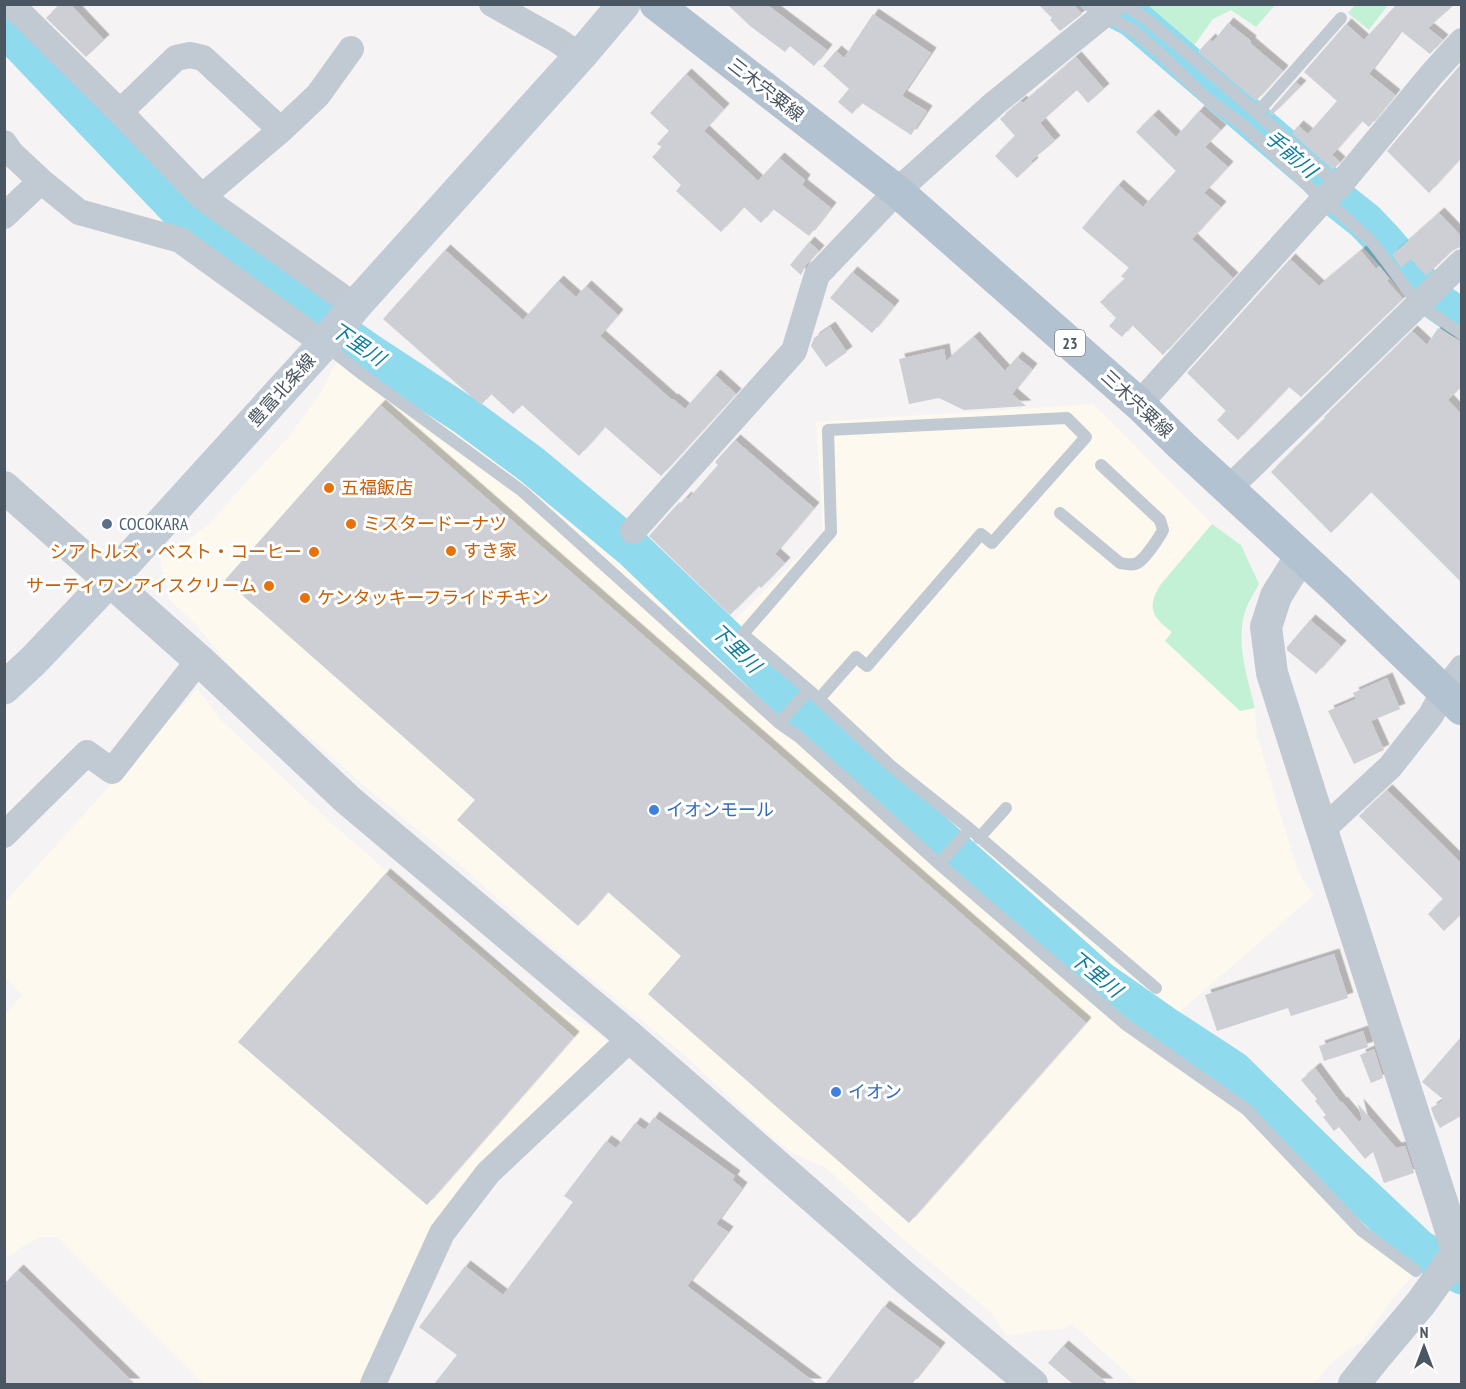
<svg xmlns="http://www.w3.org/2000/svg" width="1466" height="1389" font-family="'PT Sans Narrow','Noto Sans JP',sans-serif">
  <defs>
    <filter id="shadow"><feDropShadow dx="5.5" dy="-5.5" stdDeviation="0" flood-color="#0004"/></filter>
  </defs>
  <rect width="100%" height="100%" fill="#f5f3f3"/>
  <path fill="#fdf9ef" d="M 345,354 L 428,408 L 471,440 L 579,524 L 715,652 L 770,709 L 789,685 L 730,625 L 823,532 L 816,422 L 1093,404 L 1212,524 L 1241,545 L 1259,584 L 1246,609 L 1242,637 L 1243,661 L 1255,708 L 1257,736 L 1296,866 L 1303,880 L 1314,895 L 1178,1013 L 1168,1006 L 1150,1029 L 1269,1116 L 1303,1148 L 1332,1191 L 1379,1237 L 1422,1264 L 1387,1306 L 1363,1341 L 1357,1344 L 1335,1360 L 1313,1384 L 1139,1384 L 1072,1324 L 1062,1329 L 1035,1331 L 1007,1336 L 991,1313 L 897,1234 L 825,1167 L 792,1153 L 756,1123 L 688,1058 L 547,943 L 458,863 L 368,789 L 235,672 L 195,624 L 169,599 L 161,566 L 161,559 L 209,524 L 248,480 L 286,440 L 318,397 L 334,367 Z
    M 197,689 L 221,720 L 328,820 L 473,946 L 543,1000 L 596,1031 L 609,1042 L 476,1175 L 362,1384 L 204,1384 L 57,1237 L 41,1237 L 23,1246 L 13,1254 L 5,1256 L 5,1015 L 22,995 L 5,977 L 5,902 Z"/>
  <path fill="#c3f1d5" d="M 1141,5 L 1274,4 L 1275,5 L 1256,27 L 1231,10 L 1213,19 L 1193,47 Z
    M 1355,5 L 1355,4 L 1388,5 L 1369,30 L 1348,13 Z
    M 1212,524 L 1241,545 L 1259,584 C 1255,592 1249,601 1246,609 C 1235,642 1247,676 1255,708 L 1240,711 L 1165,641 L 1172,632 C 1152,617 1146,607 1161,584 Z"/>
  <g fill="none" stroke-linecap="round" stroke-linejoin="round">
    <path stroke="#90daee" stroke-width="39" d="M 1106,4 L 1133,18 L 1317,176 L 1341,202 L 1365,221 L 1384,241 L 1435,300 L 1462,319
      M 4,29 L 21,44 L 185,216 L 296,302 L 368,352 L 467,417 L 532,465 L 633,549 L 854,762 L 1101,981 L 1164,1025 L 1233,1070 L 1332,1167 L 1418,1248 L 1462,1275"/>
  </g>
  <path fill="#cdcfd5" filter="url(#shadow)" d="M 60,4 L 70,4 L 104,40 L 86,57 L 46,18 Z
    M 727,4 L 766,4 L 827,50 L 814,66 L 790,46 L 785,52 L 750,26 Z
    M 1038,4 L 1073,4 L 1082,14 L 1060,31 L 1050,20 L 1052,18 Z
    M 1397,4 L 1455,4 L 1428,28 L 1443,40 L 1430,54 L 1401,31 L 1369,74 L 1395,95 L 1369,127 L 1362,121 L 1332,155 L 1340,162 L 1333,170 L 1292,133 L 1298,126 L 1308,134 L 1337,101 L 1304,72 L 1346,24 L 1364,40 Z
    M 873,14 L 931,53 L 902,96 L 927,111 L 911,135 L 862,103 L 852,114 L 838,102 L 849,89 L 823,66 L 836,51 L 844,58 Z
    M 1228,23 L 1251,41 L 1250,43 L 1283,71 L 1256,101 L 1198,52 L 1210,39 L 1213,42 Z
    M 1076,57 L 1104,89 L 1088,103 L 1077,90 L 1040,123 L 1055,141 L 1031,161 L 1033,163 L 1017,178 L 995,156 L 1015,136 L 1000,119 L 1021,101 L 1023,103 Z
    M 1461,64 L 1461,158 L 1429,193 L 1387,151 Z
    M 686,74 L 724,109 L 704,131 L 758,181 L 779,158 L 805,180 L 802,185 L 831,208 L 809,236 L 773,209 L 761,223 L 744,207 L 721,232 L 676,191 L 681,185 L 652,157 L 662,147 L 657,144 L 669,131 L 650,113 Z
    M 1295,82 L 1301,86 L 1272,115 L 1269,112 Z
    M 1199,111 L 1221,130 L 1205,147 L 1228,167 L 1204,193 L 1221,207 L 1192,239 L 1233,278 L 1163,355 L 1132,325 L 1122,337 L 1109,326 L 1116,318 L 1100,302 L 1125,279 L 1121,276 L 1129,268 L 1082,228 L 1118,185 L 1143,207 L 1176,171 L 1136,132 L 1153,115 L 1176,137 Z
    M 1439,213 L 1461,236 L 1461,247 L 1458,248 L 1452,251 L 1426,276 L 1411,259 L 1401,268 L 1392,255 Z
    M 809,242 L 819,251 L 806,265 L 801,275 L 790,265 Z
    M 445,250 L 523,320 L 558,281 L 576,297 L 586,286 L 618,315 L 600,336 L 672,400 L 673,399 L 685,409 L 715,375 L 736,394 L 661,476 L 605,427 L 579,456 L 522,405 L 513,414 L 491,394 L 481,405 L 383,319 Z
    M 1361,251 L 1376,269 L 1379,266 L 1389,279 L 1387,281 L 1403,299 L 1301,397 L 1289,387 L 1238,440 L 1217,420 L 1226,411 L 1187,373 L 1290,259 L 1319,286 Z
    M 852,272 L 894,306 L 872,333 L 830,298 Z
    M 830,327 L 847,352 L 826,367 L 811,346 L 814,338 Z
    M 1438,328 L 1461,342 L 1461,387 L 1448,400 L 1461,414 L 1461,582 L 1371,492 L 1331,533 L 1271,472 L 1325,418 L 1324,417 L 1412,331 L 1427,345 Z
    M 974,337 L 1005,371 L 1017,357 L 1032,369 L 1012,394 L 1026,406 L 964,410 L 939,398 L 909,404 L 899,359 L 944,349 L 946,361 Z
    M 380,405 L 1086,1023 L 909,1223 L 648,994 L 681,956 L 608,892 L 578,926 L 457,820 L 475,800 L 225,580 Z
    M 735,440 L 814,508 L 775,554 L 785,563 L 761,588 L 759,586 L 730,615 L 649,536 L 674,508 L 675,509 L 686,497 L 688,499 L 718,465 L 715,462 Z
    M 1310,620 L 1341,646 L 1316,674 L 1287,650 L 1287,647 Z
    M 1387,678 L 1400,709 L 1371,721 L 1384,750 L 1354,764 L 1328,711 L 1356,699 L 1353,693 Z
    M 1387,790 L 1461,863 L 1461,917 L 1460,915 L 1444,931 L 1428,914 L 1443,899 L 1359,816 Z
    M 385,874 L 574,1037 L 427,1205 L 238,1042 Z
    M 1334,954 L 1348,998 L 1291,1016 L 1288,1008 L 1217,1031 L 1205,995 Z
    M 1363,1031 L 1368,1047 L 1324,1061 L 1319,1046 Z
    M 1461,1037 L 1461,1116 L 1440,1128 L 1434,1117 L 1431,1108 L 1444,1100 L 1422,1082 Z
    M 1374,1049 L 1383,1078 L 1371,1083 L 1360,1055 Z
    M 1315,1068 L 1341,1103 L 1342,1102 L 1359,1122 L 1362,1120 L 1358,1104 L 1396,1148 L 1405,1146 L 1414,1173 L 1384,1183 L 1373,1152 L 1365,1159 L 1339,1127 L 1334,1131 L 1323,1117 L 1326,1115 L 1315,1101 L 1317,1099 L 1301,1080 Z
    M 654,1117 L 735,1176 L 732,1180 L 742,1188 L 716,1224 L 728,1232 L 687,1286 L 817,1384 L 434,1384 L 457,1355 L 419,1327 L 465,1266 L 503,1295 L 573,1202 L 564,1196 L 606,1141 L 616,1148 L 635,1123 L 645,1130 Z
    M 18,1270 L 135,1384 L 4,1384 L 4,1284 Z
    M 884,1306 L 940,1348 L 912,1384 L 825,1384 Z
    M 1063,1346 L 1108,1384 L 1073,1384 L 1048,1363 Z"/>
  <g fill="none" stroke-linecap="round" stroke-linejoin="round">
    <path stroke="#c1cad2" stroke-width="12" d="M 1086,4 L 1134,31 L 1164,57 L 1206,98 L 1243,125 L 1323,200 L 1336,209 L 1372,242 L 1418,304 L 1462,334
      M 1123,4 L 1145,18 L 1224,84 L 1339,186
      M 1257,113 L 1341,18
      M 325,345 L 363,375 L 522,491 L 779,723 L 799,737 L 939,864 L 1125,1024 L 1246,1109 L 1362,1231 L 1416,1271
      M 1060,513 L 1120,563 C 1126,564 1134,566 1139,562 C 1146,557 1159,538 1163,530 L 1160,520 L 1101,465
      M 819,699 L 856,657 L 867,666 L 981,534 L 992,543 L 1086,437 L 1067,418 L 828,430 L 831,532 L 743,634 L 809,690 L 819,699 L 891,766 L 970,829 L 1156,988
      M 779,723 L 809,690
      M 979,838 L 1006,808
      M 939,864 L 970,829"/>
    <path stroke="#c1cad2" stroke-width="26" d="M 11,4 L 120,112 L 202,197 L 355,306
      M 492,4 L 557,40 L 580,56
      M 120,112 L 176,58 L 190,55 L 203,58 L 281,130
      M 4,143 L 11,153 L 41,181 L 79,212 L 180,240 L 324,344
      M 202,197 L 281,130 L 318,95 L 351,49
      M 4,216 L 41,181
      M 1139,404 L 1323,200 L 1339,186 L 1432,74 L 1462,41
      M 1228,489 L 1462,262
      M 633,531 L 794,351 L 817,275 L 897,191 L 995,103 L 1105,14 L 1114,4
      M 1322,830 L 1390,767 L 1431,715 L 1443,693 L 1462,668
      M 4,835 L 87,753 L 112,771 L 199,660
      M 373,1384 L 442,1233 L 488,1173 L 631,1038"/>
    <path stroke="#c1cad2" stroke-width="32" d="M 4,487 L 199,660 L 348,800 L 631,1038 L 903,1276 L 1032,1384
      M 1301,556 L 1276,596 L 1266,627 L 1272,673 L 1322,830 L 1442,1202 L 1462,1267
      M 1354,1384 L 1374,1359 L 1421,1303 L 1462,1246"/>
    <path stroke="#c1cbd6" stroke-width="33" d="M 4,688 L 34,660 L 109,581 L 324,344 L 355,306 L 580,56 L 624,4"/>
    <path stroke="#b3c2d1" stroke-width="33" d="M 656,4 L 897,191 L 1139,404 L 1182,446 L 1338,590 L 1462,709"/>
  </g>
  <g fill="#e8710a" stroke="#fff" stroke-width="2">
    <circle cx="329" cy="488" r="6"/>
    <circle cx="351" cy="524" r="6"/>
    <circle cx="451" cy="551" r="6"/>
    <circle cx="314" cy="552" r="6"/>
    <circle cx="269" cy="586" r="6"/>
    <circle cx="305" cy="598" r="6"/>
  </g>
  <circle fill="#5c6f8a" stroke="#fff" stroke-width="2" cx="107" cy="524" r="6"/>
  <g fill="#3f7fe0" stroke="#fff" stroke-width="2">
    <circle cx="654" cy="810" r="6"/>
    <circle cx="836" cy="1092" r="6"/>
  </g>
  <g text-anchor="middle" stroke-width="6" stroke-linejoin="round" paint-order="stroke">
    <rect fill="#fff" stroke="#808990" stroke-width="1.5" x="1055" y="330" width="30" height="26" rx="4.5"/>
    <g font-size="16" font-weight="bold" fill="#4a5661">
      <text x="1070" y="349">23</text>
    </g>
    <g font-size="18" fill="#4a5661" stroke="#fff">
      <text transform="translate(766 90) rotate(38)" y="6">三木宍粟線</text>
      <text transform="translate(282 390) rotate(-48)" y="6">豊富北条線</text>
      <text transform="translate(1137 404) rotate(43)" y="6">三木宍粟線</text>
    </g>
    <g font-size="18" fill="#c56008" stroke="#fff" text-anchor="start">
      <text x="341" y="494">五福飯店</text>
      <text x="363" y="530">ミスタードーナツ</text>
      <text x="463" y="557">すき家</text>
      <text x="302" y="558" text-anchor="end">シアトルズ・ベスト・コーヒー</text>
      <text x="257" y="592" text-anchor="end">サーティワンアイスクリーム</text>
      <text x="317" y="604">ケンタッキーフライドチキン</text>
    </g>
    <g font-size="18" fill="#4e5e75" stroke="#fff" text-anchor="start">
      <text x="119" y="530">COCOKARA</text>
    </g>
    <g font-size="18" fill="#366cbe" stroke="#fff" text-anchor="start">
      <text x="666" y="816">イオンモール</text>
      <text x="848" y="1098">イオン</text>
    </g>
    <g font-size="20" font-style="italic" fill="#0c7c9b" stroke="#fff">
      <text transform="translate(1291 154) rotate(41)" y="7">手前川</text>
      <text transform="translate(358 344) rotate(34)" y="7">下里川</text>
      <text transform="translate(736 648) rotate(44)" y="7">下里川</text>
      <text transform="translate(1096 974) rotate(39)" y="7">下里川</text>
    </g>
  </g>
  <rect width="1466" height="1389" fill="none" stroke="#4a5661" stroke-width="12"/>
  <g transform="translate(1424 1347)" stroke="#ffffff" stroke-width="4.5" paint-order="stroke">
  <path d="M0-4.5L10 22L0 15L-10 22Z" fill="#4a5661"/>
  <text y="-9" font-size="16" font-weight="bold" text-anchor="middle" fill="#4a5661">N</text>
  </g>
</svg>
